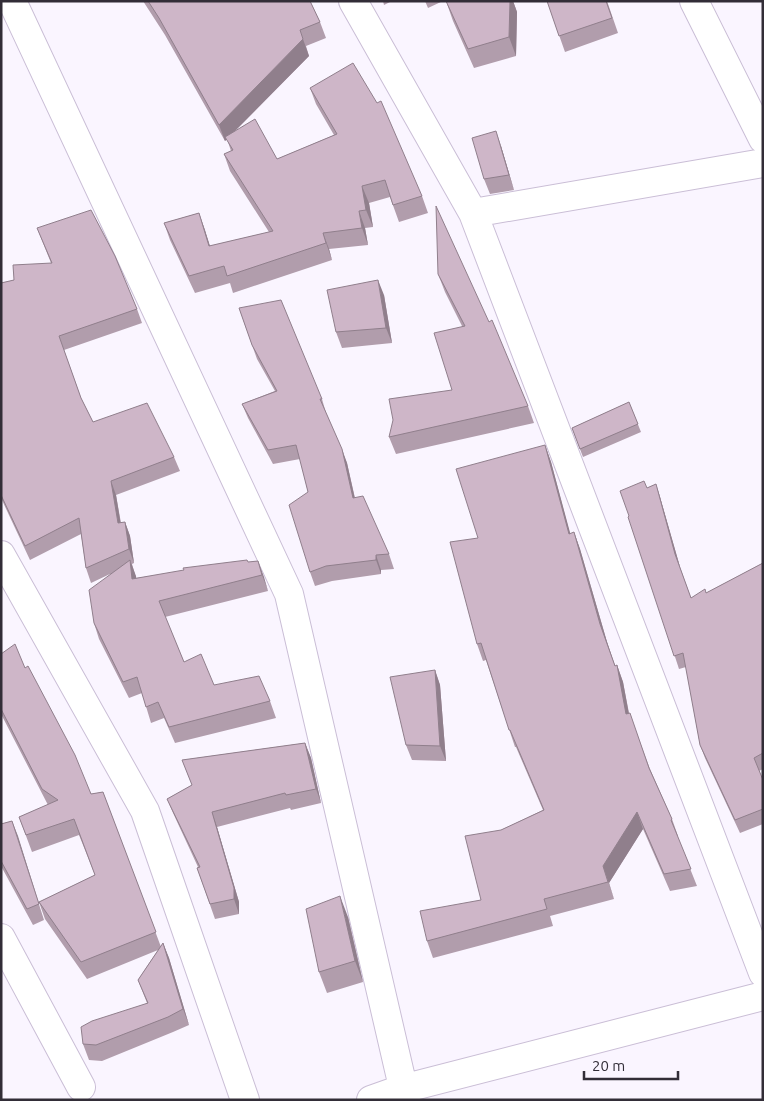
<svg xmlns="http://www.w3.org/2000/svg" width="764" height="1101" font-family="Ubuntu,sans-serif">
  <rect width="100%" height="100%" fill="#faf5ff"/>
  <g fill="none" stroke-linecap="round" stroke-linejoin="round">
    <g stroke="#cabed6" stroke-width="30">
      <path id="minor" d="M 12,1 L 289,594 L 406,1100
        M 353,1 L 473,213 L 763,973
        M 694,1 L 763,139
        M 473,213 L 763,163
        M 1,555 L 145,811 L 245,1100
        M 1,938 L 81,1087
        M 371,1100 L 402,1089 L 763,996"/>
    </g>
    <use href="#minor" stroke="#fff" stroke-width="28"/>
  </g>
  <path fill="#b19dac" d="M 143,1 L 310,1 L 320,22 L 326,38 L 306,46 L 309,56 L 235,131 L 277,159 L 334,135 L 316,104 L 310,88 L 422,196 L 428,213 L 399,222 L 390,197 L 369,203 L 373,227 L 365,228 L 368,245 L 329,249 L 332,260 L 233,293 L 230,283 L 195,293 L 170,240 L 164,223 L 199,213 L 210,246 L 269,232 L 230,171 L 224,154 L 231,151 L 227,139 L 225,141 L 165,35 Z
    M 383,1 L 392,1 L 384,5 Z
    M 425,1 L 443,1 L 428,8 Z
    M 446,1 L 513,1 L 517,12 L 516,56 L 474,68 L 453,21 Z
    M 547,1 L 607,1 L 618,33 L 565,52 Z
    M 501,146 L 514,190 L 490,194 L 484,179 Z
    M 37,228 L 137,309 L 142,323 L 64,350 L 81,398 L 93,422 L 174,457 L 180,471 L 116,495 L 121,523 L 125,522 L 130,536 L 134,563 L 132,564 L 136,578 L 258,561 L 268,591 L 165,617 L 184,662 L 214,685 L 270,701 L 276,718 L 175,743 L 164,718 L 151,723 L 142,693 L 129,698 L 99,639 L 94,623 L 110,574 L 91,583 L 86,568 L 81,534 L 30,560 L 1,498 L 1,283 L 14,280 L 51,263 Z
    M 438,274 L 528,406 L 534,423 L 396,454 L 389,437 L 452,390 L 462,326 L 445,292 Z
    M 384,295 L 392,343 L 342,348 L 336,332 Z
    M 239,308 L 322,399 L 326,413 L 347,463 L 355,498 L 389,554 L 394,569 L 381,570 L 381,574 L 332,581 L 315,586 L 310,572 L 308,492 L 300,459 L 273,464 L 248,418 L 242,404 L 275,391 L 257,359 Z
    M 629,402 L 641,432 L 583,457 L 572,428 Z
    M 545,445 L 551,462 L 570,534 L 574,532 L 580,549 L 607,642 L 615,666 L 617,665 L 623,682 L 629,713 L 650,769 L 672,819 L 678,836 L 677,836 L 697,886 L 670,891 L 643,829 L 609,883 L 614,899 L 550,916 L 553,926 L 433,958 L 427,941 L 481,900 L 501,830 L 543,810 L 516,747 L 515,747 L 486,660 L 483,661 L 477,644 L 478,538 Z
    M 656,484 L 660,497 L 680,567 L 691,598 L 706,593 L 763,563 L 763,769 L 759,771 L 763,780 L 763,824 L 740,833 L 705,758 L 700,745 L 686,667 L 679,669 L 629,516 L 647,488 Z
    M 1,654 L 25,668 L 91,794 L 103,792 L 161,947 L 163,943 L 169,958 L 189,1025 L 173,1032 L 102,1061 L 89,1060 L 83,1044 L 147,1003 L 138,980 L 158,950 L 87,979 L 45,919 L 39,902 L 95,875 L 79,835 L 32,852 L 19,817 L 48,805 L 1,714 Z
    M 435,670 L 440,685 L 446,761 L 412,760 L 406,745 Z
    M 305,743 L 311,758 L 321,803 L 291,810 L 290,808 L 217,827 L 239,902 L 239,914 L 215,919 L 197,868 L 198,867 L 173,813 L 167,799 L 192,785 L 182,760 Z
    M 12,821 L 44,920 L 33,925 L 1,866 L 1,824 Z
    M 348,917 L 363,982 L 327,993 L 319,972 Z"/>
  <path fill="#907f8c" d="M 510,1 L 513,1 L 517,12 L 516,56 L 509,37 Z
    M 303,39 L 309,56 L 227,139 L 225,137 L 227,139 L 225,141 L 219,125 Z
    M 496,131 L 501,146 L 514,190 L 509,175 Z
    M 362,186 L 369,203 L 373,227 L 366,210 Z
    M 359,211 L 365,228 L 368,245 L 362,228 Z
    M 199,213 L 205,230 L 215,263 L 209,246 Z
    M 323,233 L 329,249 L 332,260 L 326,243 Z
    M 378,280 L 384,295 L 392,343 L 386,328 Z
    M 545,445 L 551,462 L 575,551 L 569,534 Z
    M 342,449 L 347,463 L 358,513 L 353,498 Z
    M 111,481 L 116,495 L 123,538 L 118,523 Z
    M 656,484 L 660,497 L 680,567 L 675,554 Z
    M 125,522 L 130,536 L 134,563 L 129,549 Z
    M 574,532 L 580,549 L 607,642 L 619,678 L 617,665 L 623,682 L 632,731 L 626,714 Z
    M 376,555 L 381,570 L 381,574 L 376,560 Z
    M 130,560 L 136,576 L 138,595 L 132,579 Z
    M 258,561 L 264,577 L 268,591 L 262,575 Z
    M 435,670 L 440,685 L 446,761 L 440,746 Z
    M 305,743 L 311,758 L 321,803 L 316,789 Z
    M 212,812 L 217,827 L 239,902 L 239,914 L 234,899 Z
    M 637,812 L 643,829 L 609,883 L 614,899 L 603,866 Z
    M 12,821 L 18,836 L 44,920 L 39,904 Z
    M 340,896 L 348,917 L 363,982 L 355,961 Z
    M 163,943 L 169,958 L 189,1025 L 183,1009 Z"/>
  <path fill="#ceb6c8" stroke="#907f8c" d="M 148,1 L 310,1 L 320,22 L 300,30 L 303,39 L 219,125 L 159,18 Z
    M 446,1 L 510,1 L 509,37 L 468,49 Z
    M 547,1 L 606,1 L 612,18 L 559,36 Z
    M 353,63 L 377,103 L 381,101 L 422,196 L 393,205 L 385,180 L 362,186 L 366,210 L 359,211 L 362,228 L 323,233 L 326,243 L 227,276 L 224,266 L 189,276 L 164,223 L 199,213 L 209,246 L 273,231 L 224,154 L 233,150 L 225,137 L 255,119 L 277,159 L 337,134 L 310,88 Z
    M 496,131 L 509,175 L 484,179 L 472,138 Z
    M 436,206 L 489,322 L 492,320 L 528,406 L 389,437 L 393,420 L 389,399 L 452,390 L 434,333 L 465,326 L 438,274 Z
    M 91,210 L 115,256 L 137,309 L 59,336 L 81,398 L 93,422 L 147,403 L 174,457 L 111,481 L 118,523 L 125,522 L 129,549 L 86,568 L 79,518 L 25,546 L 1,495 L 1,283 L 14,280 L 13,265 L 52,263 L 37,228 Z
    M 378,280 L 386,328 L 336,332 L 327,290 Z
    M 281,300 L 322,399 L 320,399 L 342,449 L 353,498 L 363,496 L 389,554 L 376,555 L 376,560 L 326,566 L 310,572 L 289,505 L 308,492 L 296,445 L 268,450 L 242,404 L 277,391 L 252,345 L 239,308 Z
    M 629,402 L 638,424 L 580,449 L 572,428 Z
    M 545,445 L 569,534 L 574,532 L 600,624 L 615,666 L 617,665 L 626,714 L 630,713 L 649,768 L 672,819 L 671,820 L 691,869 L 664,874 L 637,812 L 603,866 L 608,882 L 544,899 L 547,909 L 427,941 L 420,911 L 481,900 L 465,836 L 501,830 L 544,810 L 510,730 L 509,730 L 481,643 L 477,644 L 450,542 L 478,538 L 456,469 Z
    M 644,481 L 647,488 L 656,484 L 675,554 L 691,598 L 705,589 L 706,593 L 763,563 L 763,753 L 754,758 L 763,780 L 763,809 L 735,820 L 700,745 L 683,653 L 674,656 L 628,517 L 629,516 L 620,491 Z
    M 130,560 L 132,579 L 184,570 L 183,568 L 247,560 L 248,562 L 258,561 L 262,575 L 159,601 L 184,662 L 201,654 L 214,685 L 259,676 L 270,701 L 169,727 L 158,702 L 146,707 L 137,677 L 123,682 L 94,623 L 89,590 Z
    M 15,644 L 25,668 L 28,666 L 75,755 L 91,794 L 103,792 L 156,932 L 81,962 L 39,902 L 95,875 L 74,819 L 26,835 L 19,817 L 58,800 L 42,789 L 1,709 L 1,654 Z
    M 435,670 L 440,746 L 406,745 L 390,677 Z
    M 305,743 L 316,789 L 286,795 L 285,793 L 212,812 L 234,888 L 234,899 L 210,904 L 197,868 L 200,867 L 167,799 L 192,785 L 182,760 Z
    M 12,821 L 39,904 L 27,909 L 1,861 L 1,824 Z
    M 340,896 L 355,961 L 319,972 L 306,909 Z
    M 163,943 L 183,1009 L 168,1017 L 96,1045 L 83,1044 L 81,1027 L 92,1021 L 148,1003 L 138,980 Z"/>
  <rect width="764" height="1101" fill="none" stroke="#322d37" stroke-width="5"/>
  <path d="M584 1071v8h94v-8" fill="none" stroke="#322d37" stroke-width="2.5"/>
  <text x="592" y="1071" font-size="15" fill="#322d37" stroke="#faf5ff" stroke-width="4" paint-order="stroke">20 m</text>
</svg>
